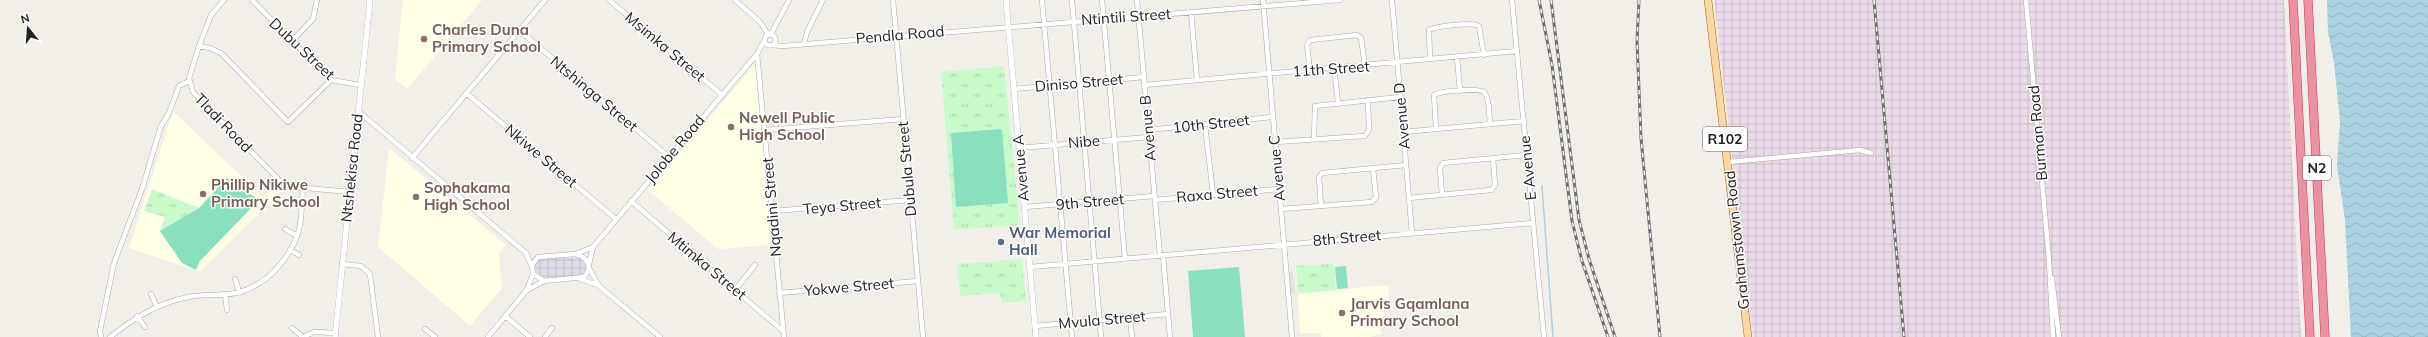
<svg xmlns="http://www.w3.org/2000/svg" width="2428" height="337" font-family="Mulish,sans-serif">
  <defs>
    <pattern id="industrial-grid" width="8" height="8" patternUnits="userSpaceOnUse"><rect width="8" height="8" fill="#ebdbe8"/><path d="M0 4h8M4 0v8" fill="none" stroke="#c9bcc7"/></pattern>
    <pattern id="park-tufts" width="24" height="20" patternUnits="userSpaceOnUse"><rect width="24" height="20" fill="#c8facc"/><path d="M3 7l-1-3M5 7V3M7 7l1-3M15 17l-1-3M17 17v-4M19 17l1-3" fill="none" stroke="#acd6af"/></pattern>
    <pattern id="plaza-grid" width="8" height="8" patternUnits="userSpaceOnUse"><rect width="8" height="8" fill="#dddde8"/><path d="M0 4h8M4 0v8" fill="none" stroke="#bdbdc7"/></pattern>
    <pattern id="water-waves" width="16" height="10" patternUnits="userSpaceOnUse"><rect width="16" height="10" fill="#aad3df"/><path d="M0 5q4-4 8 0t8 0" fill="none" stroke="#92b5bf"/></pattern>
  </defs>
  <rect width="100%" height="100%" fill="#f2efe9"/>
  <path fill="url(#industrial-grid)" d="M 1714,0 L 2284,0 L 2301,337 L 1753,337 Z"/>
  <path fill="#ffffe5" d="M 403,0 L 482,0 L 407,89 L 395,79 Z
    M 755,64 L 771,245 L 718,249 L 648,190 Z
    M 173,111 L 264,198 L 277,185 L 282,190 L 200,272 L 129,248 Z
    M 389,148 L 506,245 L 499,254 L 502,288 L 470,326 L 378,247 Z
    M 1388,285 L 1390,306 L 1384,306 L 1385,319 L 1380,320 L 1381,334 L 1370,337 L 1321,337 L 1321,333 L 1300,333 L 1298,294 Z"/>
  <path fill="url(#park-tufts)" d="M 1004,66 L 1020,225 L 954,230 L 941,72 Z
    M 152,189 L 199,208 L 160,231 L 165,217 L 144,211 Z
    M 1022,259 L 1026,301 L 1002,303 L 1000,293 L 960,296 L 957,264 Z
    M 1333,264 L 1336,290 L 1299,293 L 1296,266 Z"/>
  <path fill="#88e0be" d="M 1002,129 L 1008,203 L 956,207 L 951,133 Z
    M 227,178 L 259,200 L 200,261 L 196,270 L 182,263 L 160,231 L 199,208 Z
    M 1346,266 L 1348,288 L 1337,289 L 1335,267 Z
    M 1239,267 L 1245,337 L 1193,337 L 1188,271 Z"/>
  <path fill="#e2e2e2" d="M 1293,271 L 1295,294 L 1288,294 L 1287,272 Z"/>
  <path fill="url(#plaza-grid)" d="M 582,257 L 587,267 L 585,273 L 579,277 L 539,278 L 536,274 L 534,268 L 540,259 Z"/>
  <path fill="url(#water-waves)" d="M 2327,0 L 2428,0 L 2428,337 L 2351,337 L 2345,220 L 2337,166 L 2340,121 L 2334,63 L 2328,32 Z"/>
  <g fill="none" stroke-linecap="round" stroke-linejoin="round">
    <path stroke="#aad3df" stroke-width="1.5" d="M 1542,186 L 1553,337"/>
    <g stroke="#a9a9a9" stroke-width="5.5">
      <path id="minor" d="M 224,0 L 211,15 L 199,46 L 189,78 L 193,92 L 282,183 L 295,187 L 350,192
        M 252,0 L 331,80 L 360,85
        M 609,0 L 721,94
        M 735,0 L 759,21 L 769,35
        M 893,0 L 923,337
        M 1042,0 L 1072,337
        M 1072,0 L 1101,337
        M 1102,0 L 1125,259
        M 1137,0 L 1160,256
        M 1263,0 L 1292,337
        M 1392,0 L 1412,233
        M 1512,0 L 1544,337
        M 2026,0 L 2049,260 L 2053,337
        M 1191,12 L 1197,80
        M 519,30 L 669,157
        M 771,34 L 789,0
        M764.5 40a5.5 5.5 0 1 1 11 0a5.5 5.5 0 1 1-11 0Z
        M 292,41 L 313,19 L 317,0
        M 804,43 L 807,32 L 823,0
        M 771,45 L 783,46 L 1340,0
        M 199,46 L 210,48 L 221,53 L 288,122 L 331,80
        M 757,54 L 784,337
        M 1457,58 L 1460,91
        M 1430,59 L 1429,30 C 1436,26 1473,22 1479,26 L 1484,55
        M 1334,69 L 1338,102
        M 1310,70 L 1307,45 L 1310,40 L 1357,35 L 1361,38 L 1365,66
        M 1144,85 L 1517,51
        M 1014,89 L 1144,77
        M 466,93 L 616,219
        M 358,111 L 526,253 L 532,267
        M 1205,125 L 1213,194
        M 1436,128 L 1434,95 C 1441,91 1481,87 1485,93 C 1490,100 1489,115 1490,124
        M 765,130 L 903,119
        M 1148,130 L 1273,117
        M 1403,132 L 1524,121
        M 1314,139 L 1315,106 L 1400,97
        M 1275,142 L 1365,136 L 1369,130 L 1368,100
        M 1019,148 L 1149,137
        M 412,158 L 545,0
        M 1728,162 L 1860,150 L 1871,153
        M 1442,195 L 1440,168 L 1443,163 L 1527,155
        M 1409,198 L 1491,190 L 1495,185 L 1493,158
        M 1155,200 L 1279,189
        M 631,201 L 783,331
        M 1321,206 L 1319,177 L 1322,173 L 1406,165
        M 1025,207 L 1154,196
        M 1281,209 L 1372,202 L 1376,197 L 1373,169
        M 773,211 L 910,200
        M 285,229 L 297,236
        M 290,250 L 299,255
        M 575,254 L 593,247 L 757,54 L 765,39
        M 575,254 C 588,257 593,267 584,277 L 544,281 L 533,274 L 532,265 L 538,257 Z
        M 1163,255 L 1170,337
        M 342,264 L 361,266 L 370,274 L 378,337
        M 589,264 L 593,247
        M 1030,267 L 1533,223
        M 589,268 L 599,286 L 660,337
        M 2052,278 L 2059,337
        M 235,279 L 239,292
        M 580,279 L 598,285
        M 527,289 L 533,274
        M 735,290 L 755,265
        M 779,293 L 918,281
        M 151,294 L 157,307
        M 225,295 L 227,310
        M 137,316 L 145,327
        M 505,316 L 530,337
        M 1130,317 L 1132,337
        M 1035,326 L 1168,314
        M 292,328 L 303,337
        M 425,329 L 435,337
        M 101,337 L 100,331 L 114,263 L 142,189 L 161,126 L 169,113 L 179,86 L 189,81
        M 110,337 C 134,318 158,303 188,297 C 205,293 223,297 240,292 C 268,284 291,257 299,230 C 302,216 302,201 303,187
        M 303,337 L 314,332 L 336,333
        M 488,337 L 526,291 L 544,281
        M 545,337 L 552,328"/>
    </g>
    <g stroke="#a9a9a9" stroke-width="6">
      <path id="tertiary" d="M 1006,0 L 1036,337
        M 335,337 L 370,0"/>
    </g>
    <g stroke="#a06b00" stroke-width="8">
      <path id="primary" d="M 1708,0 L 1748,337"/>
    </g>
    <g stroke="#dc2a67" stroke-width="9">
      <path id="motorway" d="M 2293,0 L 2310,337
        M 2308,0 L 2325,337"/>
    </g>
    <use href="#minor" stroke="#fff" stroke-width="4.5"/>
    <use href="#tertiary" stroke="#fff" stroke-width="5.5"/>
    <use href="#primary" stroke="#fcd6a4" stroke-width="7"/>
    <use href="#motorway" stroke="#e892a2" stroke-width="8"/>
    <g stroke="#707070" stroke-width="3">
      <path id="rail" d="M 1539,0 L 1552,65 L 1572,221 L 1582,261 L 1608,337
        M 1551,0 L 1579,220 L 1589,259 L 1615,337
        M 1639,0 L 1637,41 L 1641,138 L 1660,337
        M 1874,0 L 1904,337"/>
    </g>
    <use href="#rail" stroke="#fff" stroke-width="1.5" stroke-dasharray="4.5" stroke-linecap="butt"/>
  </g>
  <g fill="#8d6e63" stroke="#fff" stroke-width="1.5">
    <circle cx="424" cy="39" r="4"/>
    <circle cx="731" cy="127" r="4"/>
    <circle cx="203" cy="194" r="4"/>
    <circle cx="416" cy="197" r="4"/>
    <circle cx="1342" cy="313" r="4"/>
  </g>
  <circle fill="#5c6f8a" stroke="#fff" stroke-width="1.5" cx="1001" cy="242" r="4"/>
  <g text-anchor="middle" stroke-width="3" stroke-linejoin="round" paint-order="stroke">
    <g fill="#fff" stroke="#646464" stroke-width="1">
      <rect x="1703" y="127" width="44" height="24" rx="3"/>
      <rect x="2303" y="156" width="28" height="24" rx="3"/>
    </g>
    <g font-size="14" font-weight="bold" fill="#222">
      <text x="1725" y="144">R102</text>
      <text x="2317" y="173">N2</text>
    </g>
    <g font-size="15" fill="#222" stroke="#fff">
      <text transform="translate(1126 17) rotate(-4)" y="5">Ntintili Street</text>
      <text transform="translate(900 35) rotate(-5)" y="5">Pendla Road</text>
      <text transform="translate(665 47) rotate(40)" y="5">Msimka Street</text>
      <text transform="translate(302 49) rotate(43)" y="5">Dubu Street</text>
      <text transform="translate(1331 69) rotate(-4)" y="5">11th Street</text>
      <text transform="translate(1079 83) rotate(-5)" y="5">Diniso Street</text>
      <text transform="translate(594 94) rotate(40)" y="5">Ntshinga Street</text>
      <text transform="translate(1402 116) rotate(-95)" y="5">Avenue D</text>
      <text transform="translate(223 123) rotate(46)" y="5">Tladi Road</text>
      <text transform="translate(1211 124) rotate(-6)" y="5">10th Street</text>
      <text transform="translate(1148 128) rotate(-95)" y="5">Avenue B</text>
      <text transform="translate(2038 133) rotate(-95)" y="5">Burman Road</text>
      <text transform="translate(1084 142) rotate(-5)" y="5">Nibe</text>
      <text transform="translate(675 149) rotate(-50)" y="5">Jolobe Road</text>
      <text transform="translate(541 156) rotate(40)" y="5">Nkiwe Street</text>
      <text transform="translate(352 168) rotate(-84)" y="5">Ntshekisa Road</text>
      <text transform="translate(1021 168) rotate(-95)" y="5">Avenue A</text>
      <text transform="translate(1277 168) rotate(-95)" y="5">Avenue C</text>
      <text transform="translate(1528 168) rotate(-96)" y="5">E Avenue</text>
      <text transform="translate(907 169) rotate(-95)" y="5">Dubula Street</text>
      <text transform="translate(1217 194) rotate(-5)" y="5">Raxa Street</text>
      <text transform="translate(1090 202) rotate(-5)" y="5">9th Street</text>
      <text transform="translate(842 206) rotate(-5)" y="5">Teya Street</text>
      <text transform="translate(772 207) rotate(-95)" y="5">Nqadini Street</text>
      <text transform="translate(1347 238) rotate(-5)" y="5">8th Street</text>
      <text transform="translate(1737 240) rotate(-96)" y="5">Grahamstown Road</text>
      <text transform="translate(707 266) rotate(40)" y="5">Mtimka Street</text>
      <text transform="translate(849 287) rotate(-5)" y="5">Yokwe Street</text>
      <text transform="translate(1102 320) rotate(-5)" y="5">Mvula Street</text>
    </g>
    <g font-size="15" font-weight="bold" fill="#785e54" stroke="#fff" text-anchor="start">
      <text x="432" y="35">Charles Duna<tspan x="432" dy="17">Primary School</tspan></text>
      <text x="739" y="123">Newell Public<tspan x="739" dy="17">High School</tspan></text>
      <text x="211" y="190">Phillip Nikiwe<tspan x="211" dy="17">Primary School</tspan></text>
      <text x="424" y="193">Sophakama<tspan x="424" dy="17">High School</tspan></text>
      <text x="1350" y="309">Jarvis Gqamlana<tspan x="1350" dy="17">Primary School</tspan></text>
    </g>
    <g font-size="15" font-weight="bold" fill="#4e5e75" stroke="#fff" text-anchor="start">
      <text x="1009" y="238">War Memorial<tspan x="1009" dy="17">Hall</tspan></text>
    </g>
  </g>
  <g transform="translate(28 28) rotate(343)" stroke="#ffffff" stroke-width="3" paint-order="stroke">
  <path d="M0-3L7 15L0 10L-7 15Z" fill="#222222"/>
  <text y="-6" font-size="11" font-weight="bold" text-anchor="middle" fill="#222222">N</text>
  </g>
</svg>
